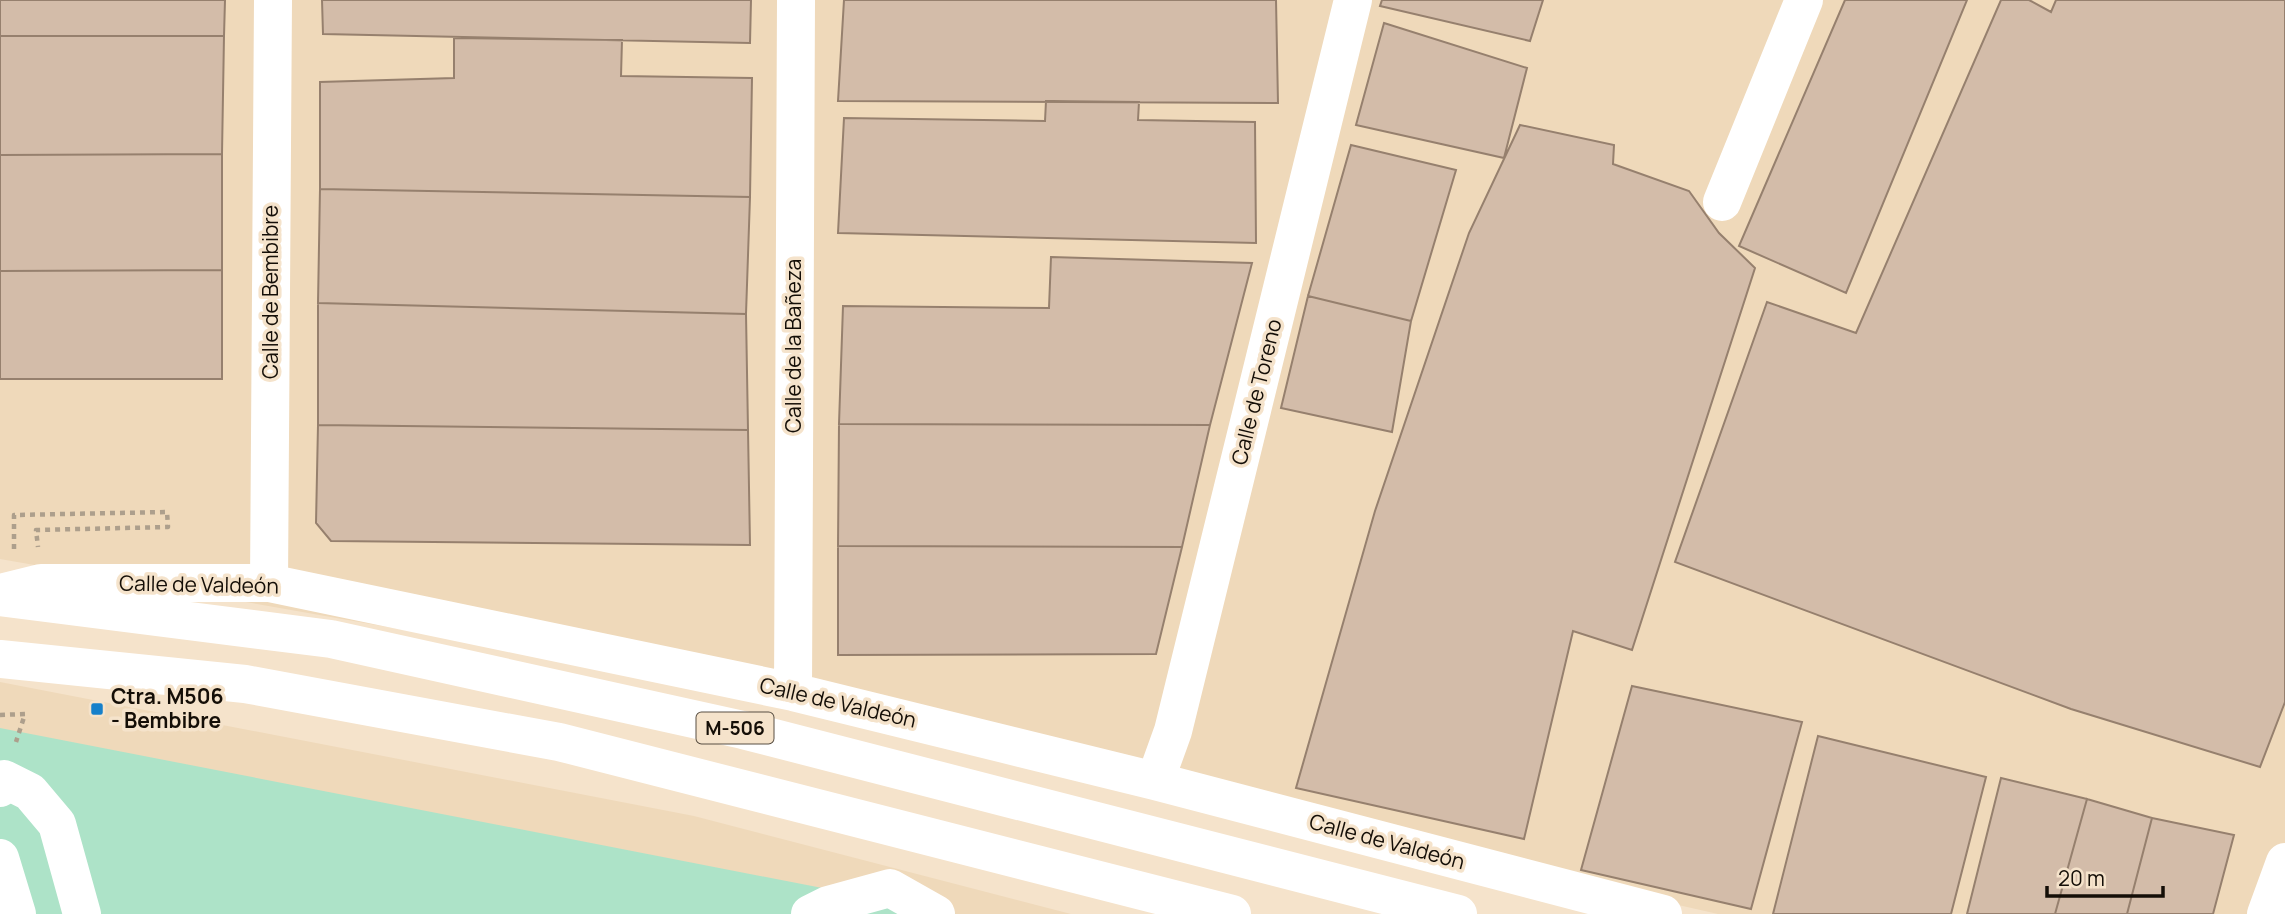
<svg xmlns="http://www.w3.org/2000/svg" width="2285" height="914" font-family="Manrope,sans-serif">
  <rect width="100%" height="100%" fill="#f5e3cb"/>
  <path fill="#efd9ba" d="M 0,0 L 2285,0 L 2285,914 L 1718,914 L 679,678 L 0,559 Z
    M 0,682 L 694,816 L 1071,914 L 0,914 Z"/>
  <path fill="#ade3c8" d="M 0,728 L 956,914 L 0,914 Z"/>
  <path fill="#d3bca9" stroke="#96806e" stroke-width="2" d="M 0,0 L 225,0 L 224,36 L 0,36 Z
    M 322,0 L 751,0 L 750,43 L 323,34 Z
    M 844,0 L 1276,0 L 1278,103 L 838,101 Z
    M 1382,0 L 1543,0 L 1530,41 L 1380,6 Z
    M 1845,0 L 1967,0 L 1846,293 L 1739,246 Z
    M 2001,0 L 2029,0 L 2051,12 L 2056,0 L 2285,0 L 2285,702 L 2260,767 L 2071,709 L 1675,562 L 1767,302 L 1856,333 Z
    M 1384,23 L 1527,68 L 1504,158 L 1356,125 Z
    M 0,36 L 224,36 L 222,154 L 0,155 Z
    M 454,38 L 622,40 L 621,76 L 752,78 L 750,197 L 320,189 L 320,82 L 454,78 Z
    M 1046,101 L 1139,102 L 1138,120 L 1255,122 L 1256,243 L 838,233 L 844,118 L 1045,121 Z
    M 1520,125 L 1614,145 L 1613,164 L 1689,191 L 1719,233 L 1755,268 L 1632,650 L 1573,631 L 1524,839 L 1296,788 L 1375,511 L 1469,233 Z
    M 1351,145 L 1456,170 L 1411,321 L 1308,296 Z
    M 222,154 L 222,270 L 0,271 L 0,155 Z
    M 320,189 L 750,197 L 746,314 L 318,303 Z
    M 1051,257 L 1252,263 L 1210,425 L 839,424 L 843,306 L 1049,308 Z
    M 222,270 L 222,379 L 0,379 L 0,271 Z
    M 1308,296 L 1411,321 L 1392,432 L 1281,408 Z
    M 318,303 L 746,314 L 748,430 L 318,425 Z
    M 839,424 L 1210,425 L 1182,547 L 838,546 Z
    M 318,425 L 748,430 L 750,545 L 331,541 L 316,523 Z
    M 838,546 L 1182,547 L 1156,654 L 838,655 Z
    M 1632,686 L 1802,722 L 1751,909 L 1581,870 Z
    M 1818,736 L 1986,777 L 1951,914 L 1773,914 Z
    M 2001,778 L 2087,799 L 2055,914 L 1967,914 Z
    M 2087,799 L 2152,818 L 2127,914 L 2055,914 Z
    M 2152,818 L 2234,835 L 2213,914 L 2127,914 Z"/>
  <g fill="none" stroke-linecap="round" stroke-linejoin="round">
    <path stroke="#ad9f8c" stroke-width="4.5" stroke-dasharray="5 5" stroke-linecap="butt" d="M 14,549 L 14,515 L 167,512 L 168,527 L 36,530 L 38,547
      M 0,715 L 25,714 L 16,742"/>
    <path stroke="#fff" stroke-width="38" d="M 1722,202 L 1804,0
      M 269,583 L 273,0
      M 0,593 L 41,583 L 269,583 L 793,692 L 1155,781 L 1663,914
      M 793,692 L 796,0
      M 1155,781 L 1173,731 L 1353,0
      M 0,788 L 4,779 L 30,792 L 57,824 L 82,914
      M 0,858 L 17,914
      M 810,914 L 828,905 L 890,888 L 936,914
      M 2266,914 L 2285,862"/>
    <path stroke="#fff" stroke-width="38" d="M 0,597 L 331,639 L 743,730 L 1458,914
      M 0,659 L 245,684 L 559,742 L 1232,914"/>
  </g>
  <rect fill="#1680ca" stroke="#f5e3cb" stroke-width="2.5" x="90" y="702" width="14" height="14" rx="3.5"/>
  <g text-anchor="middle" stroke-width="7" stroke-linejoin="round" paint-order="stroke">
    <rect fill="#f5e3cb" stroke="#584e42" stroke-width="2" x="696.5" y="712.5" width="77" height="31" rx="5"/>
    <g font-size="19" font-weight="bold" fill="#140e07">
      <text x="735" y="735">M-506</text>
    </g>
    <g font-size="21" fill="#140e07" stroke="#f5e3cb">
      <text transform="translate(271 292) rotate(-90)" y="7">Calle de Bembibre</text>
      <text transform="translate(794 346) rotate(-90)" y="7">Calle de la Bañeza</text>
      <text transform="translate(1257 392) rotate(-76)" y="7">Calle de Toreno</text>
      <text transform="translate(199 585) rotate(1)" y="7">Calle de Valdeón</text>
      <text transform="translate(838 703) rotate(13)" y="7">Calle de Valdeón</text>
      <text transform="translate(1387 842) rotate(15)" y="7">Calle de Valdeón</text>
    </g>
    <g font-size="21" font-weight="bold" fill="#140e07" stroke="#f5e3cb" text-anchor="start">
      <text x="111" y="704">Ctra. M506<tspan x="111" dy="24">- Bembibre</tspan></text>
    </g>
  </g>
  <path d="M2047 886v10h116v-10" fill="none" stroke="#140e07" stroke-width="3.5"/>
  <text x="2058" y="886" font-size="21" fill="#140e07" stroke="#f5e3cb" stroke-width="5" paint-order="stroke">20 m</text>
</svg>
